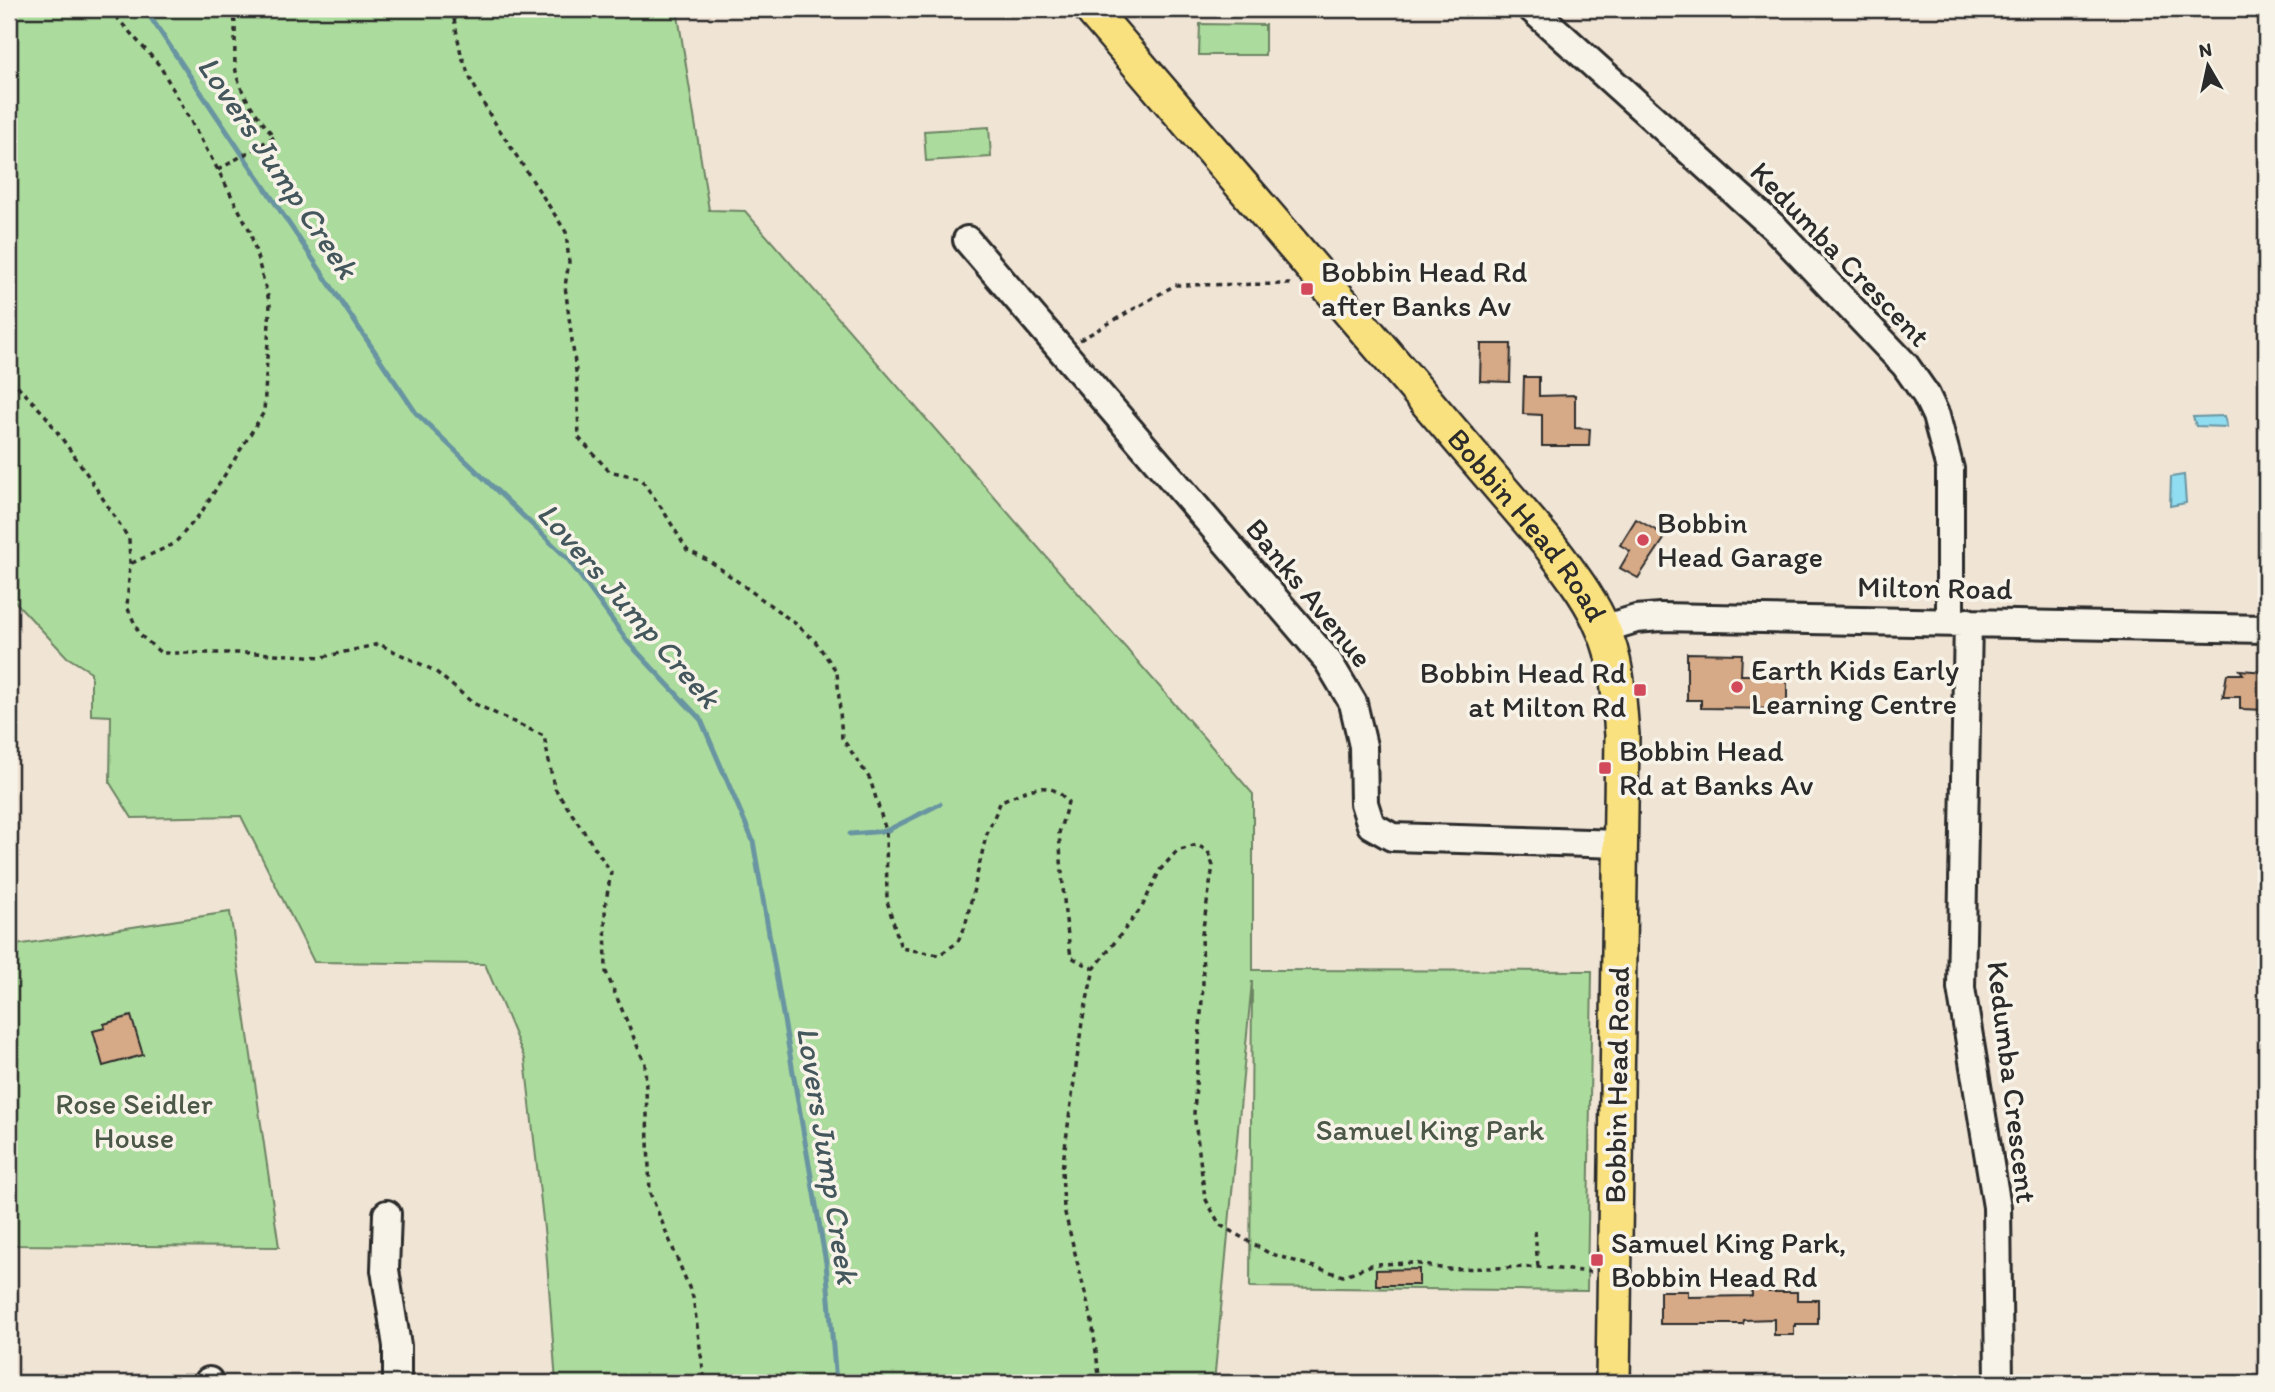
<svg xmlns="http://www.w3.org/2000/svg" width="2275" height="1392" font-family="Itim,sans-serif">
  <rect width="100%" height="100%" fill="#f0e4d5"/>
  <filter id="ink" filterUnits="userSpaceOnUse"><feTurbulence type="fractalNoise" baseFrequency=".0143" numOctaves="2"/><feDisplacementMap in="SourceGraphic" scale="14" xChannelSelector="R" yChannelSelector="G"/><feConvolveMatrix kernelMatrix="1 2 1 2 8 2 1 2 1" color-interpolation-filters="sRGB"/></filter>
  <g filter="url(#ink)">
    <path fill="#acdc9d" stroke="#6c8464" stroke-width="2" d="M 9,9 L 677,9 L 709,210 L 745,211 L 1253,794 L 1253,970 L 1592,971 L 1587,1291 L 1250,1287 L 1252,981 L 1214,1383 L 556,1383 L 546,1247 L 525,1059 L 485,964 L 314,962 L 241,816 L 132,818 L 110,783 L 111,716 L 91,715 L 91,672 L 67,657 L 9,595 Z
      M 1200,24 L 1265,25 L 1265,55 L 1199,55 Z
      M 989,127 L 991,157 L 926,161 L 924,131 Z
      M 230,912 L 279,1247 L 9,1245 L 9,946 Z"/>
    <path fill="#90dcf0" stroke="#6895a1" stroke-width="2" d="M 2224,416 L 2227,427 L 2196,426 L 2193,417 Z
      M 2184,475 L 2186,503 L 2170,506 L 2171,477 Z"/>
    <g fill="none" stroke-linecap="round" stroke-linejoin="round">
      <path stroke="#6895a1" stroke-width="5" d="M 145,9 L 416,413 L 568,559 L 628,642 L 701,720 L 753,841 L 826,1263 L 836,1383
        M 850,834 L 886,831 L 940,804"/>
    </g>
    <path fill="#d6a987" stroke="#2b2b2b" stroke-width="2" d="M 1481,344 L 1511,344 L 1510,382 L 1480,381 Z
      M 1524,377 L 1539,377 L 1539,396 L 1575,395 L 1575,428 L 1590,429 L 1589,446 L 1542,446 L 1542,415 L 1523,414 Z
      M 1636,519 L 1666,536 L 1638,578 L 1620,568 L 1630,551 L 1620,545 Z
      M 1687,653 L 1742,654 L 1741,675 L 1787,675 L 1787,709 L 1701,708 L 1701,700 L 1687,700 Z
      M 2240,670 L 2266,672 L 2266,710 L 2240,709 L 2240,697 L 2223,697 L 2227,674 L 2243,674 Z
      M 131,1016 L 143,1055 L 103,1066 L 93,1031 L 105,1028 L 104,1024 Z
      M 1419,1269 L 1419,1285 L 1376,1285 L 1376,1270 Z
      M 1751,1279 L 1768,1280 L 1768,1292 L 1797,1292 L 1797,1300 L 1818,1300 L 1818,1324 L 1796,1324 L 1796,1326 L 1794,1326 L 1794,1335 L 1774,1335 L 1774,1319 L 1744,1320 L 1743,1324 L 1660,1324 L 1660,1291 L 1688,1291 L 1688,1297 L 1752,1296 Z"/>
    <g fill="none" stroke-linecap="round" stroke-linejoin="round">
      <g stroke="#2b2b2b" stroke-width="32">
        <path id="minor" d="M 1532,9 L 1777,230 L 1905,365 L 1926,395 L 1936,416 L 1950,469 L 1950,621
          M 967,240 L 1328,661 L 1353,703 L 1363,746 L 1364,803 L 1371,825 L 1392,837 L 1620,844
          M 1968,622 L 1961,988 L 1997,1207 L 1999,1383
          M 1603,629 L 1636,619 L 1660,617 L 2266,629
          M 387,1214 L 385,1270 L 397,1346 L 397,1383
          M 209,1381 L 210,1383"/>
      </g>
      <g stroke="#2b2b2b" stroke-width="38">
        <g id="major">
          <path id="s1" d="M 1091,9 L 1551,547 C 1570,573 1591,599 1603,629 C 1618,662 1619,700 1622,735 L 1613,1383"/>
        </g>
      </g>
      <path stroke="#2b2b2b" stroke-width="3.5" stroke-dasharray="5 5" stroke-linecap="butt" d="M 109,9 L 160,66 L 218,170 L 250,231 L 270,304 L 264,412 L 201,513 L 174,544 L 130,564
        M 452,9 L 461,54 L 470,78 L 488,112 L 566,232 L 569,262 L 565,286 L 577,379 L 579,438 L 609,471 L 640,478 L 663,510 L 687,550 L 711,562 L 796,624 L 815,641 L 837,672 L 842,738 L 870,779 L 886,831 L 887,901 L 901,948 L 939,955 L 957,943 L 965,927 L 986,836 L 1001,801 C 1025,792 1048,776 1068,802 L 1059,833 L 1065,913 L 1071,957 L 1094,969
        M 218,170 L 274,137 C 258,116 237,92 235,64 C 234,45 237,28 233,9
        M 1080,340 L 1175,285 L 1292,284
        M 9,381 L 14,382 L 45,415 L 83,468 L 129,539 L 130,564 L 127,607 L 140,635 L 161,653 L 257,653 L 323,657 L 379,644 L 435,671 L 473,703 L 544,736 L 554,787 L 611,872 L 605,907 L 606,972 L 645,1064 L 650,1193 L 693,1297 L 705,1383
        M 1535,1231 L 1538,1267
        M 1100,1383 L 1092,1321 L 1064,1209 L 1062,1170 L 1082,1022 L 1094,969 L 1142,907 L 1160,870 L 1177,851 L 1197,845 L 1208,851 L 1213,866 L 1202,934 L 1203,985 L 1194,1113 L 1205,1198 L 1220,1225 L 1269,1253 L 1343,1276 L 1374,1264 L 1414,1263 L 1446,1269 L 1538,1267 L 1591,1272"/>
      <use href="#minor" stroke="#f7f3e8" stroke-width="26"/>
      <use href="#major" stroke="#fae180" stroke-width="33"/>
    </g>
  </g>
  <g fill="#d1495b" stroke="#f7f3e8" stroke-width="2.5">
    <rect x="1300" y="282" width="14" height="14" rx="3.5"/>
    <circle cx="1643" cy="540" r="7"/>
    <circle cx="1737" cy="687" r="7"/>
    <rect x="1633" y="683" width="14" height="14" rx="3.5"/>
    <rect x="1598" y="761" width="14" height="14" rx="3.5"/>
    <rect x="1590" y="1253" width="14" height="14" rx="3.5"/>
  </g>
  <g text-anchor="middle" stroke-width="7" stroke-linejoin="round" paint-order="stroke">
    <g font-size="30" fill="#2b2b2b" stroke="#f7f3e8">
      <text transform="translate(1840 254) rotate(46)" y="10">Kedumba Crescent</text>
      <text dy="10" stroke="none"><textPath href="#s1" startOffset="676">Bobbin Head Road</textPath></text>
      <text transform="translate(1935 588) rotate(1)" y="10">Milton Road</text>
      <text transform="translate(1309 593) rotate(51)" y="10">Banks Avenue</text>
      <text transform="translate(2012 1082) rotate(83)" y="10">Kedumba Crescent</text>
      <text transform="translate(1617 1085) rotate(-89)" y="10">Bobbin Head Road</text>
    </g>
    <g font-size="30" fill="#2b2b2b" stroke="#f7f3e8" text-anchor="start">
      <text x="1321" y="282">Bobbin Head Rd<tspan x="1321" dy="34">after Banks Av</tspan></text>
      <text x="1657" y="533">Bobbin<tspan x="1657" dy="34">Head Garage</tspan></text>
      <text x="1751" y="680">Earth Kids Early<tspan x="1751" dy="34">Learning Centre</tspan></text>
      <text x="1626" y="683" text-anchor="end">Bobbin Head Rd<tspan x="1626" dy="34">at Milton Rd</tspan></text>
      <text x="1619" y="761">Bobbin Head<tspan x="1619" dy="34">Rd at Banks Av</tspan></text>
      <text x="1611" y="1253">Samuel King Park,<tspan x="1611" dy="34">Bobbin Head Rd</tspan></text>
    </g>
    <g font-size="30" fill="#4b5748" stroke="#f7f3e8">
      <text x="134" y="1114">Rose Seidler<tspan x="134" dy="34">House</tspan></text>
      <text x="1430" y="1140">Samuel King Park</text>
    </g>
    <g font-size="32" font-style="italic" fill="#44575c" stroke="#f7f3e8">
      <text transform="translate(278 167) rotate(56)" y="11">Lovers Jump Creek</text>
      <text transform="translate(629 605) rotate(49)" y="11">Lovers Jump Creek</text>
      <text transform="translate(828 1155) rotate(81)" y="11">Lovers Jump Creek</text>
    </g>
  </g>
  <rect width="2275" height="1392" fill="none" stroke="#f7f3e8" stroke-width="35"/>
  <rect x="18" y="18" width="2240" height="1357" fill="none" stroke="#2b2b2b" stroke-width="2.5" filter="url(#ink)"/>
  <g transform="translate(2208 66) rotate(351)" stroke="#f7f3e8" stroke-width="5" paint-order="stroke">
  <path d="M0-5L12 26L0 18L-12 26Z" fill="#2b2b2b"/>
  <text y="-10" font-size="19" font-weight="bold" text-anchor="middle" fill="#2b2b2b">N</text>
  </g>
</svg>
